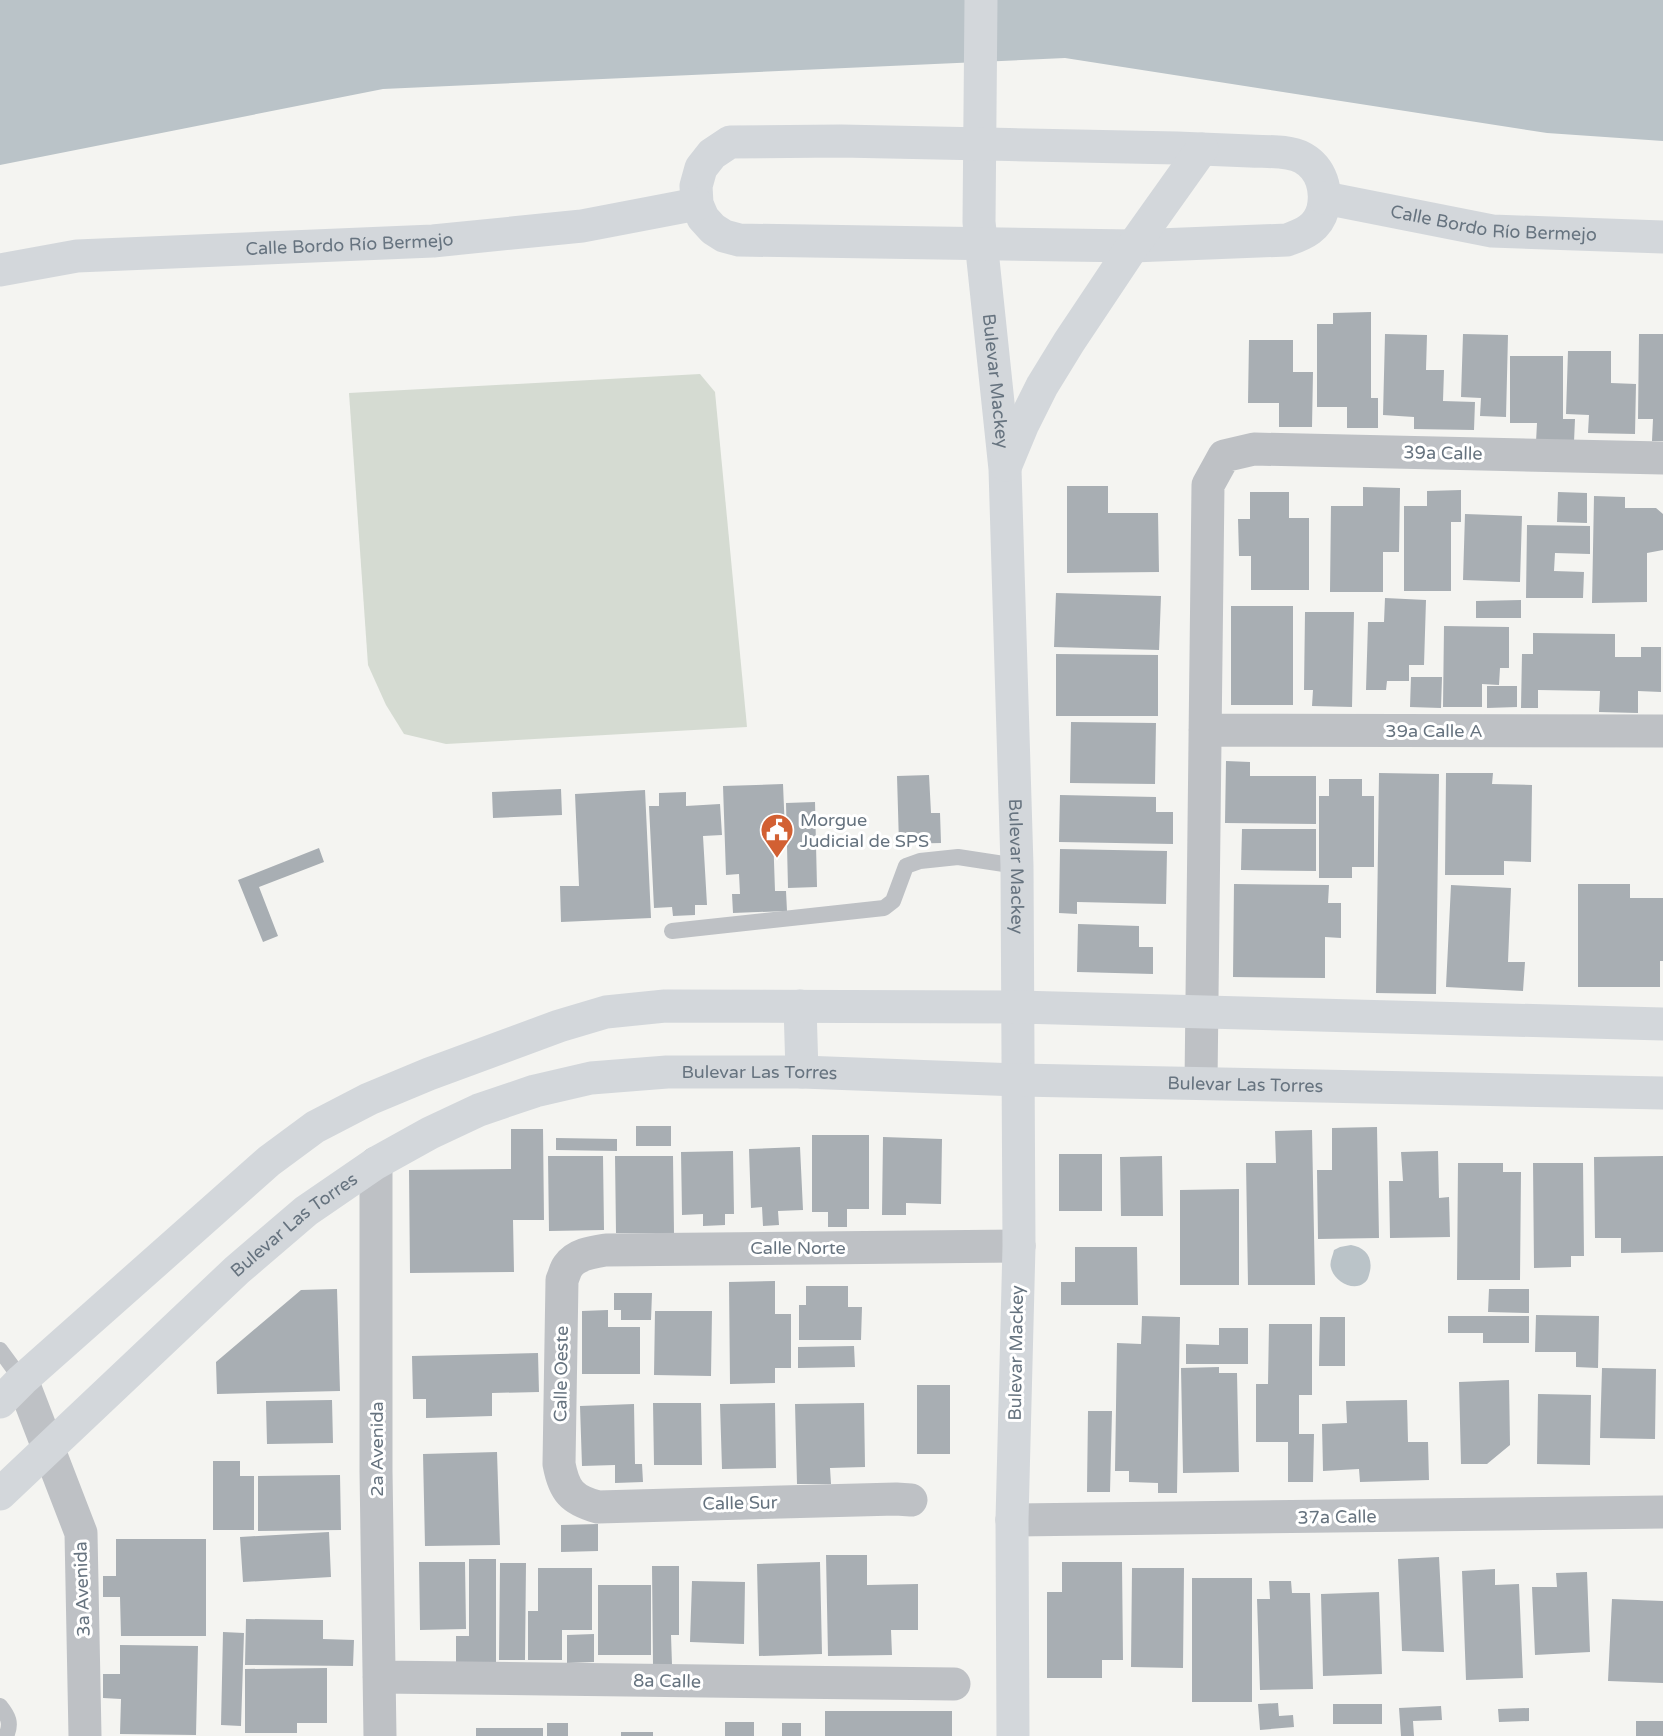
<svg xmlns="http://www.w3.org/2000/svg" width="1663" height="1736" font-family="'Varela Round',sans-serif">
  <rect width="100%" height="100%" fill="#f4f4f1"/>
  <path fill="#d5dbd2" d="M 700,374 L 715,392 L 747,727 L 446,744 L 404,734 L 386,705 L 368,665 L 349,393 Z"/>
  <path fill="#bac3c8" d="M 0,0 L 1663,0 L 1663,141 L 1547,133 L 1065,58 L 383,89 L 0,165 Z
    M 1351,1245 C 1364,1247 1373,1256 1370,1271 C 1369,1275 1368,1281 1364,1283 C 1353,1292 1334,1281 1331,1268 C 1329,1262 1333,1256 1334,1250 L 1340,1247 Z"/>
  <path fill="#a8aeb3" d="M 1371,312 L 1371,398 L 1378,398 L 1378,428 L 1347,428 L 1347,407 L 1317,407 L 1317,324 L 1333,324 L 1333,313 Z
    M 1385,334 L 1427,335 L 1426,370 L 1444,370 L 1443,401 L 1475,402 L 1474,430 L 1414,429 L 1414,417 L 1383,415 Z
    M 1463,334 L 1508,335 L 1506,417 L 1480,416 L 1481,398 L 1461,397 Z
    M 1639,334 L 1663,334 L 1663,441 L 1652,441 L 1653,419 L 1638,419 Z
    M 1249,340 L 1293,340 L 1293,372 L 1313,372 L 1312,427 L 1279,427 L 1279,403 L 1248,403 Z
    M 1568,351 L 1611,351 L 1611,383 L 1636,384 L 1635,434 L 1588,433 L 1589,415 L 1566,414 Z
    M 1510,356 L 1563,356 L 1563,419 L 1575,419 L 1574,442 L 1536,442 L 1537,423 L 1510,423 Z
    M 1067,486 L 1108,486 L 1108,513 L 1158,513 L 1159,572 L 1067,573 Z
    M 1363,487 L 1400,488 L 1399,552 L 1383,552 L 1383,592 L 1330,592 L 1331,506 L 1363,506 Z
    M 1461,490 L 1461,522 L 1451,522 L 1451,591 L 1404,591 L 1404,506 L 1427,506 L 1427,491 Z
    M 1250,492 L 1289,492 L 1289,518 L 1309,518 L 1309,590 L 1251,590 L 1251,556 L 1239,556 L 1238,519 L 1250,519 Z
    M 1558,492 L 1587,493 L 1587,523 L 1557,522 Z
    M 1594,496 L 1625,497 L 1625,508 L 1656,508 L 1663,514 L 1663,550 L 1647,553 L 1647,602 L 1592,603 Z
    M 1465,514 L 1522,516 L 1520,582 L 1463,580 Z
    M 1527,525 L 1590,526 L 1590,554 L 1555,553 L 1554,571 L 1584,572 L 1583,598 L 1526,598 Z
    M 1056,593 L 1161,596 L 1159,650 L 1054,647 Z
    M 1385,598 L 1426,600 L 1424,665 L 1409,665 L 1409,681 L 1387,681 L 1386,690 L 1366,690 L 1368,622 L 1384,622 Z
    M 1521,600 L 1521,618 L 1476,618 L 1476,601 Z
    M 1231,606 L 1293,606 L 1293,705 L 1231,705 Z
    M 1305,612 L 1354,612 L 1352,707 L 1312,706 L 1313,690 L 1304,690 Z
    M 1444,626 L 1509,627 L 1509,668 L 1500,668 L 1499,685 L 1482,684 L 1482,707 L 1443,707 Z
    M 1533,633 L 1615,634 L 1615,657 L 1641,657 L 1641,647 L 1661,647 L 1661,692 L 1638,691 L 1638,713 L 1599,712 L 1600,691 L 1538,690 L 1538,708 L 1521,708 L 1522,654 L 1533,654 Z
    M 1056,654 L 1158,655 L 1158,716 L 1056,716 Z
    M 1411,677 L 1442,677 L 1441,708 L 1410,707 Z
    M 1487,686 L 1517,686 L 1517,707 L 1487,708 Z
    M 1071,722 L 1156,723 L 1155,784 L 1070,783 Z
    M 1226,761 L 1250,762 L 1250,776 L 1316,776 L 1316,824 L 1225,823 Z
    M 1379,773 L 1439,774 L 1436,994 L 1376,993 Z
    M 1446,773 L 1493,773 L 1492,784 L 1532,785 L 1531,862 L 1504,861 L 1504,875 L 1445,875 Z
    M 929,775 L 931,813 L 940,813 L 941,843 L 899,844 L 897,776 Z
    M 1329,779 L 1362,779 L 1362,796 L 1374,796 L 1374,867 L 1352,867 L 1352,878 L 1319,878 L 1319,796 L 1329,796 Z
    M 783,784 L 785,832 L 773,833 L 775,891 L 786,891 L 787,911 L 733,913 L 732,894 L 740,894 L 739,874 L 726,875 L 723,786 Z
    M 561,789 L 562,815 L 493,818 L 492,792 Z
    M 645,790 L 651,918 L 561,922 L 560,886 L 579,886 L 575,794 Z
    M 686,792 L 686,806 L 720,804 L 722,835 L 703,836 L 707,905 L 695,905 L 695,915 L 673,916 L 672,907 L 654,908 L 649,806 L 659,806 L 659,793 Z
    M 1060,795 L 1156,797 L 1156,812 L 1173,812 L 1173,844 L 1059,842 Z
    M 815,802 L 817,887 L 788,888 L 786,803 Z
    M 1242,829 L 1316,829 L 1316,871 L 1241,870 Z
    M 319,848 L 324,862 L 259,887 L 278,936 L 263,942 L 238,880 Z
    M 1060,849 L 1167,851 L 1166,904 L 1077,902 L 1077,914 L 1059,913 Z
    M 1234,884 L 1329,885 L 1328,903 L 1341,903 L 1341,938 L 1325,937 L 1325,978 L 1233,977 Z
    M 1578,884 L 1630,884 L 1630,898 L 1663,898 L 1663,961 L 1660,961 L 1660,987 L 1578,987 Z
    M 1451,885 L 1511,888 L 1508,962 L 1525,962 L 1523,991 L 1446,987 Z
    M 1078,924 L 1139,926 L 1139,947 L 1153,947 L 1153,974 L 1077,972 Z
    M 636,1126 L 671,1126 L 671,1146 L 636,1146 Z
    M 1377,1127 L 1379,1238 L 1318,1239 L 1317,1170 L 1332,1170 L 1332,1128 Z
    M 511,1129 L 543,1129 L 544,1220 L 513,1220 L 514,1272 L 410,1273 L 409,1170 L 511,1169 Z
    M 1312,1130 L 1315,1285 L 1248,1285 L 1246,1163 L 1276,1163 L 1275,1131 Z
    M 812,1135 L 869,1135 L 869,1209 L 847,1209 L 847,1227 L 828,1227 L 828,1212 L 812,1212 Z
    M 883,1137 L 942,1139 L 941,1204 L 906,1203 L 906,1215 L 882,1215 Z
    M 556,1138 L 617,1139 L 617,1151 L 556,1150 Z
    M 800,1147 L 803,1210 L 778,1211 L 779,1225 L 763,1226 L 762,1207 L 751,1208 L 749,1149 Z
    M 733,1151 L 734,1214 L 725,1214 L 725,1225 L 703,1226 L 703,1214 L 682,1215 L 681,1152 Z
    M 1438,1151 L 1439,1198 L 1449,1197 L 1450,1237 L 1390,1238 L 1389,1181 L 1403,1181 L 1401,1152 Z
    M 1059,1154 L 1102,1154 L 1102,1211 L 1059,1211 Z
    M 548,1156 L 603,1156 L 604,1230 L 549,1231 Z
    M 615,1156 L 673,1156 L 674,1233 L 616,1233 Z
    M 1162,1156 L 1163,1216 L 1121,1216 L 1120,1157 Z
    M 1663,1156 L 1663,1252 L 1621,1253 L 1621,1238 L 1595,1238 L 1594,1157 Z
    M 1458,1163 L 1503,1163 L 1503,1172 L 1521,1172 L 1520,1280 L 1457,1280 Z
    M 1533,1163 L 1583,1163 L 1584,1256 L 1571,1256 L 1571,1267 L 1534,1268 Z
    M 1239,1189 L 1239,1285 L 1180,1285 L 1180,1190 Z
    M 1075,1247 L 1137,1247 L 1138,1305 L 1061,1305 L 1061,1282 L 1075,1282 Z
    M 775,1281 L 775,1314 L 791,1314 L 791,1368 L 775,1368 L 775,1383 L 730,1384 L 729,1282 Z
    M 806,1286 L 848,1286 L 848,1307 L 862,1307 L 861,1340 L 799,1340 L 799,1305 L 806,1305 Z
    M 337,1289 L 340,1391 L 217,1394 L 216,1362 L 301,1290 Z
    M 1489,1289 L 1529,1289 L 1529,1313 L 1488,1312 Z
    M 614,1293 L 652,1293 L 651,1320 L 621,1320 L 621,1310 L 614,1310 Z
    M 608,1310 L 608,1327 L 640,1327 L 640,1374 L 582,1374 L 582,1311 Z
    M 655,1311 L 712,1311 L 711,1376 L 654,1375 Z
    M 1536,1315 L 1599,1316 L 1598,1368 L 1576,1367 L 1576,1352 L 1535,1352 Z
    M 1142,1316 L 1180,1317 L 1177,1493 L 1158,1493 L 1158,1483 L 1129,1482 L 1129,1471 L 1115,1471 L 1117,1343 L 1141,1344 Z
    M 1448,1316 L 1529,1316 L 1529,1343 L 1483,1343 L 1483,1333 L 1448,1333 Z
    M 1320,1317 L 1345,1317 L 1345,1366 L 1319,1366 Z
    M 1269,1324 L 1312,1324 L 1312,1395 L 1299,1395 L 1299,1434 L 1314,1434 L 1313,1482 L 1288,1482 L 1288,1442 L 1256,1442 L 1256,1384 L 1268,1384 Z
    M 1219,1328 L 1248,1328 L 1248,1364 L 1186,1364 L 1186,1344 L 1219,1345 Z
    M 854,1346 L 855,1367 L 798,1368 L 798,1347 Z
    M 538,1353 L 539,1392 L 492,1393 L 492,1416 L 426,1418 L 426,1399 L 413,1399 L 412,1356 Z
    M 1219,1367 L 1219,1373 L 1237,1373 L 1239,1472 L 1183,1473 L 1181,1368 Z
    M 1602,1368 L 1656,1369 L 1655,1439 L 1600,1438 Z
    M 1509,1380 L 1510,1445 L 1487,1464 L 1461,1464 L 1459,1382 Z
    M 917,1385 L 950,1385 L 950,1454 L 917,1454 Z
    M 1538,1394 L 1591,1395 L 1590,1465 L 1537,1464 Z
    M 332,1400 L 333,1443 L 267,1444 L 266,1401 Z
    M 1407,1400 L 1408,1442 L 1428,1442 L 1429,1480 L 1360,1482 L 1359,1469 L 1323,1471 L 1322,1424 L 1347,1423 L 1346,1401 Z
    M 653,1403 L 701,1403 L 702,1465 L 654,1465 Z
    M 775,1403 L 776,1468 L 722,1469 L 720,1404 Z
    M 864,1403 L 865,1467 L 830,1468 L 831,1484 L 797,1484 L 795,1404 Z
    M 634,1404 L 635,1464 L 642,1464 L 643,1482 L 615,1483 L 615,1465 L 582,1466 L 580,1406 Z
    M 1088,1411 L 1112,1411 L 1110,1492 L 1087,1492 Z
    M 497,1452 L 500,1545 L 425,1546 L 423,1454 Z
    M 213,1461 L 240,1461 L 240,1476 L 254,1476 L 254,1530 L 213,1530 Z
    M 340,1475 L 341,1530 L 258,1531 L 258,1476 Z
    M 598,1524 L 598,1551 L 561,1552 L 561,1525 Z
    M 329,1532 L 331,1577 L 243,1582 L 240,1537 Z
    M 116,1539 L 206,1539 L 206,1636 L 121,1636 L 120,1597 L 103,1597 L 103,1576 L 116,1576 Z
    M 826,1555 L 867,1555 L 867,1585 L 918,1584 L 918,1630 L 891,1630 L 892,1655 L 828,1656 Z
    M 1439,1557 L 1444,1652 L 1402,1651 L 1398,1559 Z
    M 469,1559 L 496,1559 L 496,1662 L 456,1662 L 456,1636 L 469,1636 Z
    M 419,1562 L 465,1562 L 466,1629 L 420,1630 Z
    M 820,1562 L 822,1654 L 759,1656 L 757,1564 Z
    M 1062,1562 L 1122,1562 L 1123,1660 L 1102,1660 L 1102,1678 L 1047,1678 L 1047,1592 L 1062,1592 Z
    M 500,1563 L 526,1563 L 525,1660 L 499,1660 Z
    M 652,1566 L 679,1566 L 679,1635 L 671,1635 L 672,1665 L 653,1666 Z
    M 538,1568 L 592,1568 L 592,1630 L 562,1630 L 562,1660 L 528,1660 L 528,1611 L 538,1611 Z
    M 1132,1568 L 1184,1568 L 1183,1668 L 1131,1667 Z
    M 1495,1569 L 1495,1585 L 1519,1584 L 1523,1678 L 1466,1680 L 1462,1571 Z
    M 1587,1572 L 1590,1652 L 1535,1655 L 1532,1587 L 1557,1587 L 1556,1573 Z
    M 1192,1578 L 1252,1578 L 1252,1702 L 1192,1702 Z
    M 692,1581 L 745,1582 L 744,1644 L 690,1642 Z
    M 1269,1581 L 1291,1581 L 1292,1593 L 1310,1593 L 1313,1689 L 1260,1690 L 1257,1599 L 1270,1599 Z
    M 598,1585 L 651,1585 L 651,1655 L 598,1655 Z
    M 1379,1592 L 1382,1674 L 1323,1676 L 1321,1594 Z
    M 1612,1599 L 1663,1601 L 1663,1683 L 1608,1681 Z
    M 246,1619 L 323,1620 L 323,1639 L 354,1640 L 353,1666 L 245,1665 Z
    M 223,1632 L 244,1633 L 241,1726 L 221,1725 Z
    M 594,1634 L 594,1662 L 567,1663 L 567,1635 Z
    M 120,1645 L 198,1646 L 196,1735 L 120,1734 L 121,1699 L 103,1698 L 103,1674 L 120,1674 Z
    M 327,1668 L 327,1723 L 297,1723 L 297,1733 L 245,1733 L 245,1669 Z
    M 1278,1703 L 1279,1716 L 1293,1715 L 1294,1727 L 1260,1730 L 1258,1704 Z
    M 1333,1704 L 1382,1704 L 1382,1724 L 1333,1724 Z
    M 1441,1706 L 1442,1720 L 1413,1721 L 1414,1736 L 1401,1736 L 1399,1708 Z
    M 1529,1708 L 1529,1721 L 1499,1722 L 1498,1709 Z
    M 825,1711 L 952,1711 L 952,1736 L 825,1736 Z
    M 1636,1721 L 1663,1721 L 1663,1736 L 1636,1736 Z
    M 725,1722 L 754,1722 L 754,1736 L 725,1736 Z
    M 547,1723 L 568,1723 L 568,1736 L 547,1736 Z
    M 782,1723 L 801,1723 L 801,1736 L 782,1736 Z
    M 476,1728 L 543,1728 L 543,1736 L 476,1736 Z
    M 621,1732 L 653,1732 L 653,1736 L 621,1736 Z"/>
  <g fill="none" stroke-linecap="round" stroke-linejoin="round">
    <path stroke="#bec1c5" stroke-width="16" d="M 672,931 L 884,908 L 893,901 L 906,866 L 920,861 L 958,857 L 1017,866
      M 0,1350 L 22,1380
      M 0,1706 C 8,1716 12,1723 6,1736"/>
    <path stroke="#bec1c5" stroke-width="33" d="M 1205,730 L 1663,731
      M 1201,1083 L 1208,485 L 1224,456 L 1254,449 L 1663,458
      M 376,1163 L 376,1471 L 380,1736
      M 22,1380 L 81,1533 L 85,1736
      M 911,1500 L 896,1499 L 598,1507 C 572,1500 564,1491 559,1464 L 562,1280 C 564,1276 565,1270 568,1266 C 576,1254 593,1252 606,1250 L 1019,1246
      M 1012,1520 L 1663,1512
      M 379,1677 L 954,1684"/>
    <g stroke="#d3d7db" stroke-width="33">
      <path id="s1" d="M 981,0 L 979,222 L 1005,469 L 1017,866 L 1019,1246 L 1012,1520 L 1013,1736"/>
      <path d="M 841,141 C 953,143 1065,146 1177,148 C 1201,149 1226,150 1250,151 C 1267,152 1288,150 1303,158 C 1322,169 1327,190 1323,209 C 1318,228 1304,234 1287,240 L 1133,246 L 739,240 L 724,236 L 713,229 L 703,218 L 697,204 L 696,186 L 701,168 L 712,154 L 730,142 Z"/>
      <path id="s2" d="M 1325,198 L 1492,231 L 1663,237"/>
      <path id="s3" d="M 0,270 L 77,256 L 433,241 L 582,226 L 697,204"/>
      <path d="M 1006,465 L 1023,424 L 1042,386 L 1069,342 L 1133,246 L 1202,149"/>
      <path d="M 800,1006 L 802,1072"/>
      <path d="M 0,1402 L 22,1380 L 269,1161 L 315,1127 L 369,1099 L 429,1074 L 559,1026 L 606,1012 L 665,1006 L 1018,1007 L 1663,1024"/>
      <path id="s4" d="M 0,1494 L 237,1270 L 306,1211 L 376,1163 L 430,1133 L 479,1110 L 535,1091 L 591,1078 L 667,1072 L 802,1072 L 1019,1080 L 1663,1093"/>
    </g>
  </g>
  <defs>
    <g id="civic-pin" transform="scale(1.725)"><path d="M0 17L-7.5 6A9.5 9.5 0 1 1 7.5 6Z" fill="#d26033" stroke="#fff"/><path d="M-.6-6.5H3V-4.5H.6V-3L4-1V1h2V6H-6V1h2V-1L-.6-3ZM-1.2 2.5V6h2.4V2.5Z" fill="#fff"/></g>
  </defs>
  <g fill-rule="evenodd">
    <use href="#civic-pin" x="777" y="830"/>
  </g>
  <g text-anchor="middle" stroke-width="6" stroke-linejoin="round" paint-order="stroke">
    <g font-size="18" fill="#66737f" stroke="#fff">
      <text dy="6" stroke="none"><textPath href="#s2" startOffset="171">Calle Bordo Río Bermejo</textPath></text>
      <text dy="6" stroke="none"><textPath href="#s3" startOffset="351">Calle Bordo Río Bermejo</textPath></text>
      <text dy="6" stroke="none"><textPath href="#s1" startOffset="382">Bulevar Mackey</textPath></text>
      <text transform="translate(1443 453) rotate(1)" y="6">39a Calle</text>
      <text x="1434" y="737">39a Calle A</text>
      <text dy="6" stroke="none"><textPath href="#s1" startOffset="868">Bulevar Mackey</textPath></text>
      <text dy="6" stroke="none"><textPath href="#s4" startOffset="903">Bulevar Las Torres</textPath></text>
      <text dy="6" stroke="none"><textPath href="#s4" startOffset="1389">Bulevar Las Torres</textPath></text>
      <text dy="6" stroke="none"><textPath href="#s4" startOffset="399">Bulevar Las Torres</textPath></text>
      <text x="798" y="1254">Calle Norte</text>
      <text transform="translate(1016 1353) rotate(-89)" y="6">Bulevar Mackey</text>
      <text transform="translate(561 1374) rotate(-89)" y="6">Calle Oeste</text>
      <text transform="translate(377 1449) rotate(-90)" y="6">2a Avenida</text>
      <text transform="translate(740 1503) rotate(-1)" y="6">Calle Sur</text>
      <text transform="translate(1337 1517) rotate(-1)" y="6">37a Calle</text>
      <text transform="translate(82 1589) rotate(-92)" y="6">3a Avenida</text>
      <text transform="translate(667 1681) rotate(1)" y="6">8a Calle</text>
    </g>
    <g font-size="18" fill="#66737f" stroke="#fff" text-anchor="start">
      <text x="800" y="826">Morgue<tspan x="800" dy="21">Judicial de SPS</tspan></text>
    </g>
  </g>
</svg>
